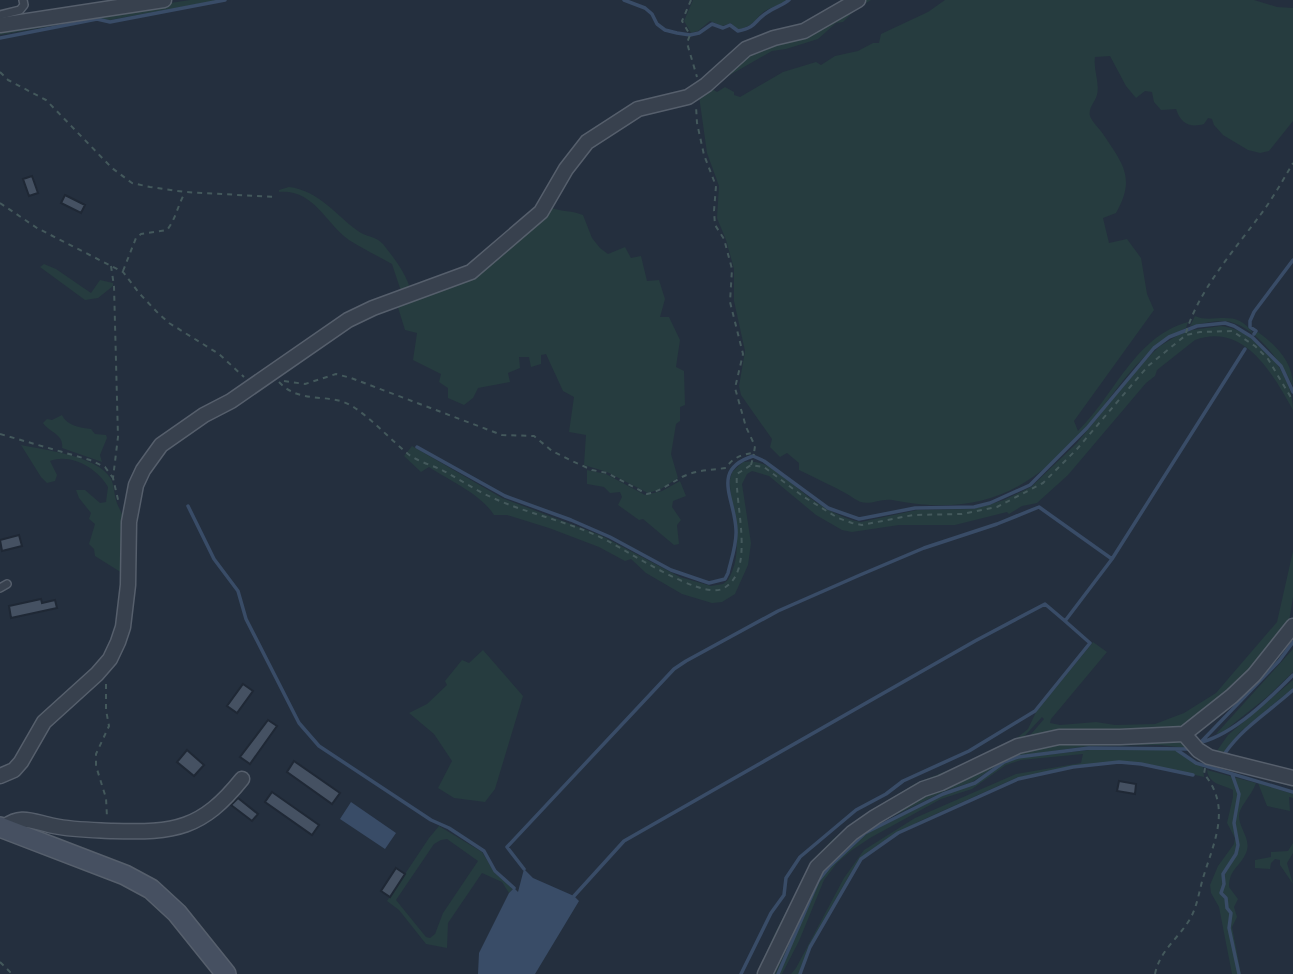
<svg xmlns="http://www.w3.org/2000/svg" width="1293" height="974" font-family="Poppins,sans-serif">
  <rect width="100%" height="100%" fill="#242f3e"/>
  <path fill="#263c3f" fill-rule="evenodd" d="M 190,0 L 219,0 L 110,20 L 97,18 L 0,35 L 0,29 Z
    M 693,0 L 786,0 C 780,5 777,5 771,8 C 755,14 759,25 737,30 L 731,23 L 722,26 L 710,21 L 698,31 L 691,33 L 684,21 Z
    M 863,0 L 871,0 L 856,9 L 843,22 L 836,23 L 818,39 L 786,49 L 772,51 L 709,87 L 717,92 L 725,87 L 734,92 L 734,95 L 740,97 L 783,72 L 816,62 L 821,65 L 835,56 L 858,51 L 873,43 L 879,43 L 881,34 L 928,12 L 945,0 L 1254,0 L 1277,7 L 1293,8 L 1293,121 L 1269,151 L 1260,153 L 1248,150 L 1223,135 L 1214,125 L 1212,119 L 1208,118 L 1204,124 C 1190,128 1181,124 1176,109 L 1161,110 L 1154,102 L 1152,92 L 1145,91 L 1136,98 L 1126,86 L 1110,56 L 1095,57 C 1093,70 1100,82 1097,95 C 1095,102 1088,108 1090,116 C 1092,122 1099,128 1103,134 C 1123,164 1136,178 1116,213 L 1103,218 L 1109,243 L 1127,239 L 1141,258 L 1147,294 L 1154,310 L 1074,421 L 1078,431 C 1115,395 1134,337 1188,322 L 1186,328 C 1139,349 1117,392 1085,429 C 1029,493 978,517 892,500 C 882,498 870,505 861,502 C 857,501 851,496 847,494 C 831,485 815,478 799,470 L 799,463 L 787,453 L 780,457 L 770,447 L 772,439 L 741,395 L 739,386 L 745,351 L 734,301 L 734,269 L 726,240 L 717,218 L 719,186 L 707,153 L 699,96 L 746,54 L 814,30 L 839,17 Z
    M 289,187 C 318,190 337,216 358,231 C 366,237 376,236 383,244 C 394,258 406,273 411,291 L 401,291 L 392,264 C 378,256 363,249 349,240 C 325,223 314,189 279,192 L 279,190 Z
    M 548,206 C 558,212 571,210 583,215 L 592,238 L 600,248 L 608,254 L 625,247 L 631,258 L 641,256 L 647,281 L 659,280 L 665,299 L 660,317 L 669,317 L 680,340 L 676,367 L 684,371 L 685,405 L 680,407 L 680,421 L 676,424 L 671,454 L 678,478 L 661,489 L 648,493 L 607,472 L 584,465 L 586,435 L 569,432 L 574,397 L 563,391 L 546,354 L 541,355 L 541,364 L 531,367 L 529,357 L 519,357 L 520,368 L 508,373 L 510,382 L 478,388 L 473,398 L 464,405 L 448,398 L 448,388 L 439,382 L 441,374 L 413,360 L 417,333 L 405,330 L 396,301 L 447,286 Z
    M 44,264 L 56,269 L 91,293 L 100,280 L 113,283 L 113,286 L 98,298 L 85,300 L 40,267 Z
    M 1195,316 C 1214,325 1236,306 1254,335 L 1258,332 C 1276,345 1293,362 1293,386 C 1281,362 1253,322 1223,321 C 1212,321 1200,324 1190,326 Z
    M 1221,326 C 1258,330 1293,374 1293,410 C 1273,374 1244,322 1195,340 L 1157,370 L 1155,376 L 1146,383 L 1068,475 L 1037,503 L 1022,506 L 1009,514 L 1007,512 L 955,525 L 899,525 L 852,532 L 842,530 L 816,515 L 769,476 L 752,471 L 747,474 L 742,484 L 751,543 L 748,565 L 735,594 L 722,602 L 712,603 L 682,594 L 646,573 L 631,559 L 625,561 L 599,547 L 549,528 L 507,515 L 494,515 C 481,494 450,481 429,467 L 421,472 L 404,456 L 412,446 L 502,498 L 600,535 L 680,577 L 711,586 L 723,584 L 728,580 C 747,547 729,513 730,479 L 732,472 L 743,462 C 770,457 791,485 810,498 C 826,509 843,519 861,522 L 917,510 L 973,509 L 1004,500 L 1031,487 L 1077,443 L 1142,363 L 1160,346 L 1185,331 Z
    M 62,415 C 67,426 82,428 91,429 L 95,434 L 106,435 L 107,438 L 100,455 L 102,462 L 62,448 C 64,434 50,433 43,423 L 47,419 L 52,420 Z
    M 21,445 C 45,450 99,456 111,479 C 114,485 114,493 116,500 C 118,508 125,517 126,524 C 128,540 124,558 122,573 L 95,556 L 94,549 L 89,544 L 95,524 L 89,519 L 91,513 L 79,498 L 76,490 L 85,490 L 100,503 L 106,502 L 108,487 C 97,468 71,453 50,461 L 57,475 L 55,481 L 47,483 L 41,477 Z
    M 587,470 L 606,474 L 645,495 L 662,491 L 680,481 L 686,496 L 673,501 L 672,507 L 681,520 L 677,525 L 679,544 L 674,545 L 643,519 L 639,520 L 618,505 L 622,497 L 620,492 L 610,493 L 604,487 L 587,484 Z
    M 1293,551 L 1293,597 L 1288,628 L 1253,672 L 1185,727 L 1026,740 L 1044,719 L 1042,717 L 1020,741 L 831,846 L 761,974 L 756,974 L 777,929 L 813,860 L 833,839 L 857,820 L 916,783 L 985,756 L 1018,737 L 1028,729 L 1036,712 L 1093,642 L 1107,652 L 1051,719 L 1050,723 L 1060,725 L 1096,722 L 1115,725 L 1155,724 L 1184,713 L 1216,693 L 1277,622 Z
    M 1293,649 L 1293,672 L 1291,674 L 1267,697 L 1223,732 L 1216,734 Z
    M 483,650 L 523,696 L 495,789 L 485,802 L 454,798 L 438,788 L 452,761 L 434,734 L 409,713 L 427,704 L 447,685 L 445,681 L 462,660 L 469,663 Z
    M 1293,680 L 1293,688 L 1239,733 L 1222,755 L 1214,755 L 1228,735 Z
    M 1174,738 L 1293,781 L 1293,787 L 1205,761 L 1186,748 L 1161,745 L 1089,746 L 1010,757 L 972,782 L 945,791 L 875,825 L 844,849 L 823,870 L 776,974 L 769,974 L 814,878 L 860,831 L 922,796 L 1002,757 L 1047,743 Z
    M 1146,749 L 1176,750 L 1203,767 L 1204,777 L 1142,763 L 1118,761 L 1073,767 L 1016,778 L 920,821 L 878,845 L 859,859 L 808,947 L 799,974 L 791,974 L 796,968 L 844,878 L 864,850 L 915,818 L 1016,774 L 1081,763 L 1083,754 L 1021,760 L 1006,765 L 972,789 L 941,799 L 870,838 L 852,850 L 837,863 L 824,880 L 799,941 L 782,974 L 779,974 L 819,882 L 830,867 L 866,833 L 942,795 L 975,783 L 1004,763 L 1018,758 L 1089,750 Z
    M 1207,770 L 1256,783 C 1252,795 1239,807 1239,816 C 1239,829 1252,839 1246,853 C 1240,867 1229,869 1229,887 L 1238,899 L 1234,907 L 1237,917 L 1232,927 L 1241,974 L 1232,974 L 1219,907 L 1211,893 L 1210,885 L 1218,866 L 1234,844 L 1235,838 L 1227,823 L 1233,797 L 1233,790 C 1222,784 1209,785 1207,770 Z
    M 1258,783 L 1293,794 L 1293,798 L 1289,797 L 1290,811 L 1267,806 Z
    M 439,826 L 482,852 L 495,873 L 513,889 L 509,893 L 502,882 L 482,873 L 448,923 L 447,948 L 426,944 L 399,910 L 387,901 L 429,838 ZM 447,839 L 478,861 L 443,913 L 435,934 L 430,938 L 426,937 L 396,900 L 434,844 L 441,840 Z
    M 1293,843 L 1293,853 L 1287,863 L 1293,884 L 1280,865 L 1280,860 L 1275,859 L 1271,863 L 1270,869 L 1255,868 L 1255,860 L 1271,857 L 1271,852 L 1288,851 Z"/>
  <path fill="#394c67" d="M 351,802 L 396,833 L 385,849 L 340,819 Z
    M 524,869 L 533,878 L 574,896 L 579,901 L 535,974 L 478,974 L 479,953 L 509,893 L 514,888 L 518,892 Z"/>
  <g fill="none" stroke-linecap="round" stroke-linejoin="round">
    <path stroke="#394c67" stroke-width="3.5" d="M 624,0 L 645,8 L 652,14 L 657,24 L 665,30 L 677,33 L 690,35 L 699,33 L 712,24 L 723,28 L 730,25 L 738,31 C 758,27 753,21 768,12 C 775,7 782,6 789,0
      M 0,38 L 97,19 L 110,22 L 225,0
      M 1254,334 L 1256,331 L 1250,327 L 1250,321 L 1254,312 L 1293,260
      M 417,447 L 505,496 L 571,520 L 610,537 L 671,570 L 709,583 L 725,579 L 728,573 C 731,560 737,544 736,530 C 735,498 710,470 753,456 L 764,461 L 828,508 L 859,519 L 915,508 L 974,507 L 990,503 L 1030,485 L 1087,428 L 1154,348 L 1169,337 L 1197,326 L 1225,323 L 1234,326 L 1252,337 L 1281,366 L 1293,392
      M 188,506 L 214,559 L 238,591 L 246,619 L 299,723 L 319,746 L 431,820 L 449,828 L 484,851 L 495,871 L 514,888
      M 1202,742 C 1235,733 1269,699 1293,675
      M 1200,743 L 1279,661 L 1293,642
      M 1177,750 L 1196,763 L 1293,792
      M 1231,756 L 1225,753 C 1243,727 1270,711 1293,690
      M 1232,774 L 1239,794 L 1234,823 L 1238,845 L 1236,854 L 1223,874 L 1224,884 L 1221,893 L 1226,898 L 1227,908 L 1231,913 L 1229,928 L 1239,974
      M 524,869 L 507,847 L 674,669 L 686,661 L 778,611 L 860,575 L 924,548 L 997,524 L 1039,507 L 1112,559
      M 574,896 L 624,841 L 975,641 L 1045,604 L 1065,621 L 1112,559 L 1245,349
      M 741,974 L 771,913 L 784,895 L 786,878 L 800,857 L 856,810 L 886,794 L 903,781 L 969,751 L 1035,711 L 1090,643 L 1065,621
      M 778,974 L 818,881 L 830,866 L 865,833 L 943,794 L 975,783 L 1004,762 L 1018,757 L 1089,748 L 1189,749
      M 800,974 L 810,947 L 861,859 L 898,833 L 1018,779 L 1073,767 L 1119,762 L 1141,764 L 1193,775"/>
  </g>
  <path fill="#455162" stroke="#1f2835" stroke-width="2" d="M 32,176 L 38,193 L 29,196 L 23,179 Z
    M 65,195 L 85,205 L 81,213 L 61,203 Z
    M 19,535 L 22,546 L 2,551 L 0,540 Z
    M 41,599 L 42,603 L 55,600 L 57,608 L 11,618 L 9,606 Z
    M 243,684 L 253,691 L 237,713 L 227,706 Z
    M 268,720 L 277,726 L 250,764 L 240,757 Z
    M 187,750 L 204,765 L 194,776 L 177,762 Z
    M 294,761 L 340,793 L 332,804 L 287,772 Z
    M 1119,781 L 1136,784 L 1135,794 L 1117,791 Z
    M 272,792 L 319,825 L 312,835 L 265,802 Z
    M 238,798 L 258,814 L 252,821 L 231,805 Z
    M 396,868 L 405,874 L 390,897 L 381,891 Z"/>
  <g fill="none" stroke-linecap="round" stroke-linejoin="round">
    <g stroke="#565f6c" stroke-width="10">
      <path id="lane" d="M 0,15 L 20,10 L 24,5 L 23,0
        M 0,588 L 7,584"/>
    </g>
    <g stroke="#565f6c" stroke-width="17">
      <path id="street" d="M 0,25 L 164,0
        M 1184,734 L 1198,750 L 1209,757 L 1293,778
        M 0,776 L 14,770 L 21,762 L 44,722 L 97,674 L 110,659 L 118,642 L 123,627 L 128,585 L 129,522 L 136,485 L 143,470 L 161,445 L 204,415 L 231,401 L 348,320 L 373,308 L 471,272 L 541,212 L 566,169 L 587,142 L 638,109 L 688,97 L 706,85 L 746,49 L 774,38 L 804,31 L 858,0
        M 3,828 C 21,813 33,822 54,826 C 73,830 93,830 113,831 C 175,833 202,829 242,779
        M 765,974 L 817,867 L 852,833 L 875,817 L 923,789 L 941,783 L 1018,746 L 1059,737 L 1120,737 L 1184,734 L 1232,696 L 1254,675 L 1293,626"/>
    </g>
    <g stroke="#565f6c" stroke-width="22">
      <path id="secondary" d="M 0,827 L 125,875 L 151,889 L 177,913 L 226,974"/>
    </g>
    <path stroke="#44595c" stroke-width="2" stroke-dasharray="5 5" stroke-linecap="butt" d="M 691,0 L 682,21 L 690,35 L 687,43 L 697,77
      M 0,72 L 8,80 L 46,100 L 112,168 L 132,183 L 150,187 L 185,192 L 275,197
      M 0,203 L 37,228 L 123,272 L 139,293 L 158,313 L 169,323 L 219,354 L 244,377
      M 111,266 L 114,286 L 118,437 L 113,478 L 119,504
      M 123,271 L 136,238 L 141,234 L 167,230 C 176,219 178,204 185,193
      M 1186,333 C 1198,291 1235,249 1261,214 C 1273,198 1283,180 1293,163
      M 284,381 L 305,384 L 336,374 L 351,378 L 502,435 L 534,436 L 552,451 L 572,461 L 592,470 L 607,473 L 647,494 C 661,491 669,484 682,477 C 696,470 711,470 726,468 C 732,458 742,454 754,453 L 755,446 L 746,427 L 735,388 L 743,354 L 730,302 L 732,269 L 724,239 L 715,225 L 714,211 L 716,186 L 704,155 L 697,123 L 696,106
      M 279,382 C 300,405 329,392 352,406 C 372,419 390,439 408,454 C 417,461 431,465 442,470 C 459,479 475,490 493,498 C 528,514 567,521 602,538 C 625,549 699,599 722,589 C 757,573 734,503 737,474 L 751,465 L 764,467 L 804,497 L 838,518 L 852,523 L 862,525 L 913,515 L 962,514 L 997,507 L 1043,483 L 1077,449 L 1148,366 L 1186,335 L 1200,332 L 1232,331 L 1255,346 L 1268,359 L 1293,401
      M 0,434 L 90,460 L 105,467 L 113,478
      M 751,465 L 754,454
      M 106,684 L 106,710 L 109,726 L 96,754 L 96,766 L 106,798 L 107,817
      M 0,962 L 12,974
      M 1155,974 C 1160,950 1178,939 1190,919 C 1197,907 1199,892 1203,878 C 1214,842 1232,807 1204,774 L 1205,768"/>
    <use href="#lane" stroke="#38414e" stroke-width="7"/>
    <use href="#street" stroke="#38414e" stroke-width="14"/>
    <use href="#secondary" stroke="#465061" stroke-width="19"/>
  </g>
</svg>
